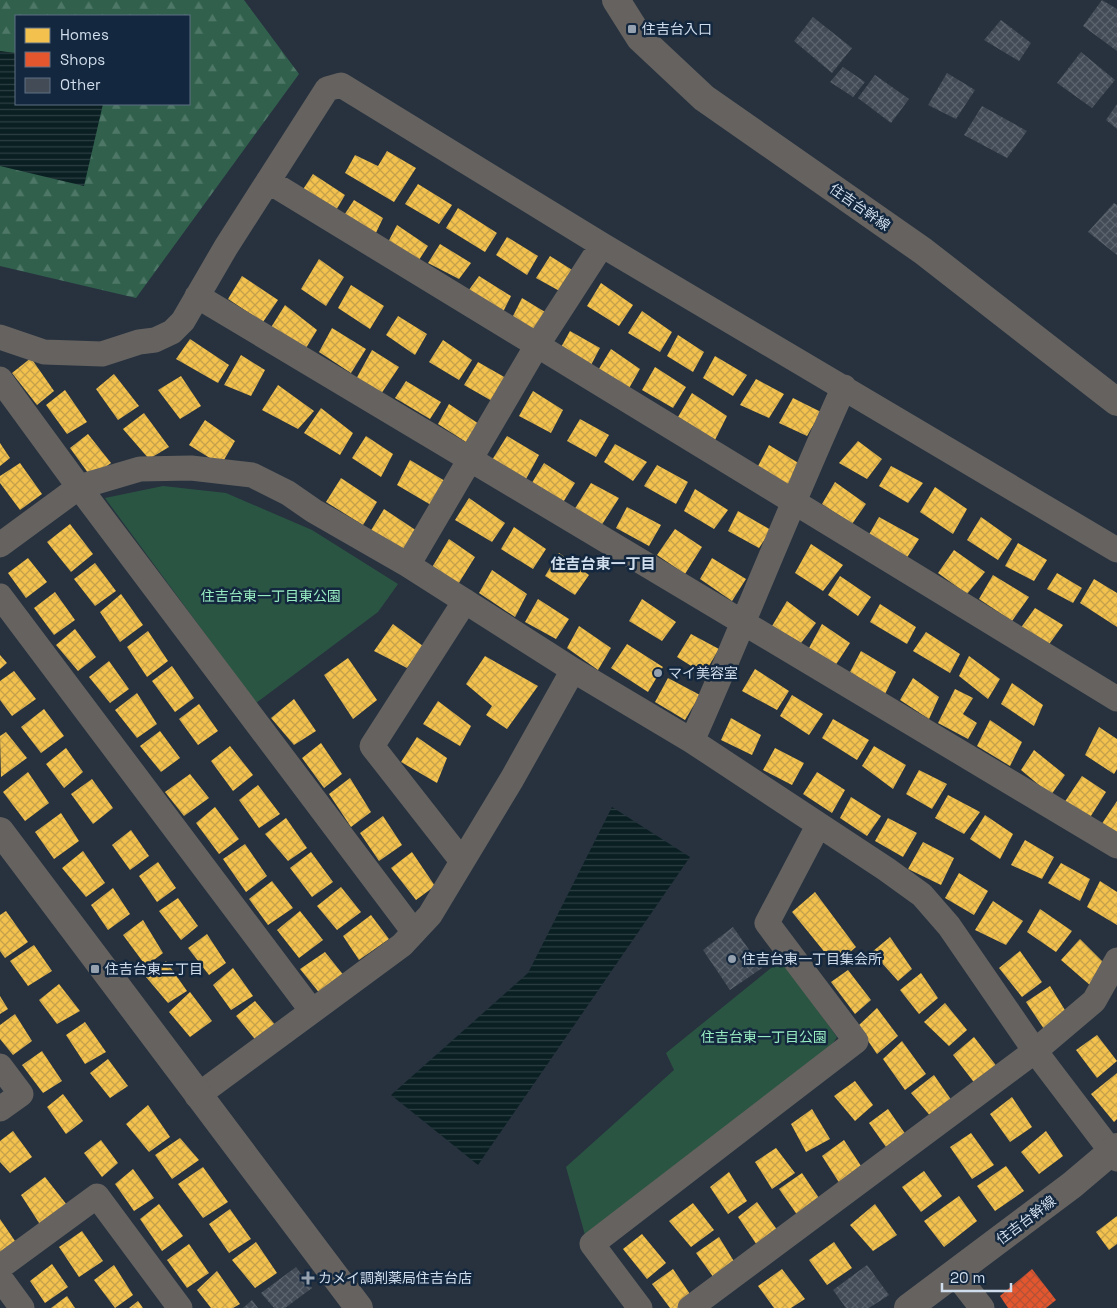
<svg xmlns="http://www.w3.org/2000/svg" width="1117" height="1308" font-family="'Space Grotesk','Noto Sans JP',sans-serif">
  <defs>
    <pattern id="forest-firs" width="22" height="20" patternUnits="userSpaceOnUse" patternTransform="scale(1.25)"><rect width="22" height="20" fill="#31614d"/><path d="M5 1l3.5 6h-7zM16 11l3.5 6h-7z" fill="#4e7767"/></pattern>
    <pattern id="water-rules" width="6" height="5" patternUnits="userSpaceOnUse" patternTransform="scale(1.25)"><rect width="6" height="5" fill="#0a1f22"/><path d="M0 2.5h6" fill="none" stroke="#2d3f42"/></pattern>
    <pattern id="homes-cross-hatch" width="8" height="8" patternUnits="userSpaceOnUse" patternTransform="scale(1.25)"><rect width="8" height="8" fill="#f2c14e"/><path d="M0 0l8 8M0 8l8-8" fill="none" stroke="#c5a14c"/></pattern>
    <pattern id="shops-cross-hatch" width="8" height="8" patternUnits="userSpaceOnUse" patternTransform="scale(1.25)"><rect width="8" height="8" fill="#e4572e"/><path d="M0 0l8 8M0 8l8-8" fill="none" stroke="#b25136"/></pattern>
    <pattern id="building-cross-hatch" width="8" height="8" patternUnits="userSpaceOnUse" patternTransform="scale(1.25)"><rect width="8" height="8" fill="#424b56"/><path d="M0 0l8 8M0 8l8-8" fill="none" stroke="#5c646e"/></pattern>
  </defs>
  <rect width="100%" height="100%" fill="#27323e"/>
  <path fill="#2b5543" d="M 163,486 L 226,493 L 312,530 L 398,584 L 378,612 L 256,703 L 105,498 Z
    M 781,960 L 837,1037 L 829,1050 L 585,1235 L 566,1167 L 674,1070 L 666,1053 Z"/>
  <path fill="url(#forest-firs)" fill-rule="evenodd" d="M 0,0 L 244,0 L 299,74 L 136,298 L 0,266 ZM 16,16 L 189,16 L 189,104 L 16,104 Z"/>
  <path fill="url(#water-rules)" d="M 0,51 L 16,53 L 16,104 L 103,104 L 84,186 L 0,166 Z
    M 612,807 L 690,857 L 478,1165 L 391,1095 L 528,973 Z"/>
  <path fill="url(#homes-cross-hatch)" d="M 387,151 L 416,168 L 394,202 L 345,173 L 355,155 L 378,166 Z
    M 313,174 L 345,195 L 335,212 L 300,194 Z
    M 418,184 L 452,205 L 439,224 L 405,204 Z
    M 354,200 L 383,218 L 374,237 L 341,220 Z
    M 458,208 L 497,233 L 485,252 L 446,228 Z
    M 397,225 L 428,246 L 417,263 L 386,246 Z
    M 507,237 L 538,256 L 527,275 L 496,255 Z
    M 440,244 L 471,263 L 459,279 L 428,263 Z
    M 550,256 L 577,273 L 565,294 L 536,278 Z
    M 319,259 L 344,277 L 326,306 L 301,289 Z
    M 242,276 L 278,300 L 263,322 L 228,299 Z
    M 479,276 L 511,296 L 501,316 L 466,294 Z
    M 601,283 L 633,305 L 619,326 L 587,306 Z
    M 351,285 L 384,306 L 370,329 L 338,308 Z
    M 522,298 L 550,315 L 535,338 L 510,322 Z
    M 285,305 L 317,330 L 306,348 L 270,329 Z
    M 642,311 L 672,332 L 660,352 L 628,333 Z
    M 398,316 L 427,334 L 415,355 L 386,335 Z
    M 332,328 L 366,349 L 351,373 L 319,352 Z
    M 570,331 L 600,348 L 590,367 L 560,349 Z
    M 678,335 L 704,352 L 693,372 L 667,356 Z
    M 190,339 L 229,365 L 218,383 L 176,359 Z
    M 443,340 L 472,360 L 459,380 L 429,362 Z
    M 611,349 L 640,369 L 628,390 L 597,372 Z
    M 372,350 L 399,367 L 381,394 L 355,381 Z
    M 241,355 L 265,370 L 251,396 L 224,385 Z
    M 715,356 L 747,375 L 733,396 L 703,378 Z
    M 31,358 L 54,391 L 37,405 L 12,373 Z
    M 478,362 L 506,378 L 492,401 L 464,385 Z
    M 655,367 L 686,387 L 673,408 L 642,390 Z
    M 114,374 L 139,406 L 118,420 L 96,389 Z
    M 181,376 L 201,406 L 180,419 L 158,390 Z
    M 756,379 L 784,394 L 769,418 L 740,405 Z
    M 406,381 L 441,402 L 430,419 L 395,398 Z
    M 278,385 L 314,411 L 298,429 L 262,410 Z
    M 65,390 L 87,422 L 67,434 L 46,405 Z
    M 533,391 L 563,410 L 551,433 L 519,416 Z
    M 692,393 L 727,416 L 715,440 L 678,417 Z
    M 793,398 L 821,412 L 807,436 L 779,423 Z
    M 449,404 L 479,424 L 466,442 L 438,424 Z
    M 321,408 L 353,433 L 340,455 L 304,433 Z
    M 144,413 L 169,447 L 149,459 L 123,429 Z
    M 580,419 L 609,435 L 596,457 L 567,441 Z
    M 205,420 L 235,441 L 221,465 L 189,445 Z
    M 88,434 L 111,463 L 91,477 L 70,448 Z
    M 366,436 L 393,454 L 381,477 L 352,458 Z
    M 507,436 L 539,455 L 526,479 L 492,460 Z
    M 858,441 L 882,459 L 867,479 L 839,463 Z
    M 0,443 L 10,458 L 0,466 Z
    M 615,444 L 647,462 L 633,481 L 604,462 Z
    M 769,445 L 800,464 L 787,486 L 756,470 Z
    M 410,460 L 445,481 L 431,505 L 397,485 Z
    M 20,463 L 42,494 L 20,510 L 0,483 L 0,476 Z
    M 544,463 L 575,483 L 562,504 L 530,486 Z
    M 657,465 L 688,482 L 676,504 L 644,486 Z
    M 891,466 L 923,483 L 908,503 L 879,486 Z
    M 341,478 L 377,502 L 363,525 L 326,502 Z
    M 835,482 L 866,504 L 852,524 L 822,504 Z
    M 591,483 L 619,498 L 601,526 L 574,510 Z
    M 935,487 L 967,509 L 953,534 L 920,512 Z
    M 695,489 L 728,510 L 714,529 L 684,511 Z
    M 469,498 L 505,523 L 492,542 L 455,520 Z
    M 627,507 L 661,525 L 649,546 L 616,528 Z
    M 384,509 L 417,531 L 403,549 L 370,532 Z
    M 738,511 L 771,530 L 759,548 L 728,531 Z
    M 879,517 L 919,539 L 906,559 L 867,538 Z
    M 981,517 L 1012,539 L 998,560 L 967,540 Z
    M 70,524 L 93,554 L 71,572 L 47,542 Z
    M 514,527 L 546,549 L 533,569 L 501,549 Z
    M 675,529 L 702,547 L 685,574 L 657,555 Z
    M 449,539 L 475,557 L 457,586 L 431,569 Z
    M 1018,543 L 1047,560 L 1034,581 L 1005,566 Z
    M 811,544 L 843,565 L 823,591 L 795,573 Z
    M 954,550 L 985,572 L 967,594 L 938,573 Z
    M 559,553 L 589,575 L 575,595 L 545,576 Z
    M 28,558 L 47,582 L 26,598 L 8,573 Z
    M 712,558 L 746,579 L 732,601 L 700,579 Z
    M 95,563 L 116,591 L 95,606 L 74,579 Z
    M 492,570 L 527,594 L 515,617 L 479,593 Z
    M 1057,573 L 1082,588 L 1073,603 L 1047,589 Z
    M 993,575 L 1029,597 L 1012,621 L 979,599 Z
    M 840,576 L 871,597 L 858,616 L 828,595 Z
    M 1094,579 L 1117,593 L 1117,627 L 1080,603 Z
    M 55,592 L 75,620 L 54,635 L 34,608 Z
    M 121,594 L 143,625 L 120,642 L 100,612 Z
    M 538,599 L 569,619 L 556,639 L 525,622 Z
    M 642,599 L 676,622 L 662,641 L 629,621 Z
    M 787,601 L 816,623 L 801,643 L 772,626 Z
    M 880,604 L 916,627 L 907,644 L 870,622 Z
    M 1035,608 L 1063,625 L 1047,647 L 1020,629 Z
    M 393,624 L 423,646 L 407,668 L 374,651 Z
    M 822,624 L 850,643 L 835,666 L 809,648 Z
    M 579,626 L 611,648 L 598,670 L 567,648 Z
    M 75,629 L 96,657 L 78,671 L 56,645 Z
    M 148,631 L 168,661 L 147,677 L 127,647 Z
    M 926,632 L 960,654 L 950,673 L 913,651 Z
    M 691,634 L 719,649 L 704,674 L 677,657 Z
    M 627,644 L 663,667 L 648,692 L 611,668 Z
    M 861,651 L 896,672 L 885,694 L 850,672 Z
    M 0,655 L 7,663 L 0,669 Z
    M 485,656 L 538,686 L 507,729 L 486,715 L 492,706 L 466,684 Z
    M 969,656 L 1000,679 L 988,699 L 959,676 Z
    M 348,658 L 377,700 L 353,719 L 324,675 Z
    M 109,661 L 129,689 L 110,703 L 89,677 Z
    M 172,666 L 194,698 L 175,712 L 152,681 Z
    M 755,669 L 789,691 L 777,710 L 742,691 Z
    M 14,671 L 36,699 L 12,716 L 0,700 L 0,681 Z
    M 668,678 L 700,695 L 685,720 L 655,702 Z
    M 913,678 L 939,697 L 929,719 L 900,700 Z
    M 1012,683 L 1043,705 L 1034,726 L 1001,704 Z
    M 955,689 L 973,698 L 963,714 L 977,723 L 968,739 L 938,723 Z
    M 137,693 L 157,724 L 137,738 L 115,710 Z
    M 792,695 L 823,714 L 809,735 L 780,716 Z
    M 294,699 L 316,731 L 294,745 L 271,718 Z
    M 438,701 L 471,726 L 460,746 L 423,724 Z
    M 199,704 L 218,731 L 198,745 L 179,719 Z
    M 44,709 L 64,736 L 41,753 L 21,727 Z
    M 731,718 L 761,735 L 752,755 L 721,740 Z
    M 833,719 L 869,740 L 857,760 L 822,738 Z
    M 990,720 L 1022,742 L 1010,766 L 977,746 Z
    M 1099,727 L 1117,739 L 1117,769 L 1114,774 L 1085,755 Z
    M 160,731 L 180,758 L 161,772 L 140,746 Z
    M 6,732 L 27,758 L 1,777 L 0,736 Z
    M 417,737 L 447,758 L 437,783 L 401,762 Z
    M 321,743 L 342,774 L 324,788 L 302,758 Z
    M 230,746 L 253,775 L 233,791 L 211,761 Z
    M 874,746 L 906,765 L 893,789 L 862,766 Z
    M 66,748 L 83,772 L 64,788 L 46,764 Z
    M 775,748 L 804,763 L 792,785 L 763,770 Z
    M 1034,750 L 1065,775 L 1051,795 L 1021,770 Z
    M 919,770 L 947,784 L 932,809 L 906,794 Z
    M 28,772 L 49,803 L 25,821 L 3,792 Z
    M 817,772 L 845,790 L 832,813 L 803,794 Z
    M 190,774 L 209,798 L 184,816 L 165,792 Z
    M 1082,776 L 1106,792 L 1089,819 L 1064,803 Z
    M 350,778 L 371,812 L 351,827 L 329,794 Z
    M 92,779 L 113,808 L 93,824 L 71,794 Z
    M 258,785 L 280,814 L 259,828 L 239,800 Z
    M 948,795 L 980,812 L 964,834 L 935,818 Z
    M 851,797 L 881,816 L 867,836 L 840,818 Z
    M 1117,801 L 1117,834 L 1101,825 Z
    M 215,807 L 239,839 L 219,854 L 196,823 Z
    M 61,813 L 79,841 L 54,859 L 35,832 Z
    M 985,815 L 1013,834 L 1000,859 L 970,839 Z
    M 383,816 L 402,845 L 379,861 L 360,833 Z
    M 286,818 L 307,848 L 288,861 L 265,834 Z
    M 888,818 L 917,833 L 903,857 L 875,841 Z
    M 131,830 L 149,856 L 130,870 L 112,845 Z
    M 1025,840 L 1054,857 L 1042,879 L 1011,865 Z
    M 923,842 L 954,858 L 941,885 L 908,869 Z
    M 245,844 L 267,876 L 246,892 L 223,859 Z
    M 83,851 L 105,883 L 86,897 L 62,868 Z
    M 311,852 L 333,882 L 312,897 L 290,868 Z
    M 412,852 L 435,886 L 416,900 L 391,868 Z
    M 158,862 L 176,888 L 157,902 L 139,876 Z
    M 1061,863 L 1090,879 L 1080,901 L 1048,883 Z
    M 959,873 L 988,891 L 974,915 L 945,898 Z
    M 272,881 L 293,908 L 268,925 L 249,899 Z
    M 1100,881 L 1117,892 L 1117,925 L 1087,907 Z
    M 341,887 L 361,912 L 337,930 L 317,906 Z
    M 113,888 L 130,914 L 108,930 L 91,905 Z
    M 815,892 L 856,947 L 835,965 L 792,912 Z
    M 178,898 L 198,926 L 181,940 L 159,911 Z
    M 993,901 L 1023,921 L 1006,945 L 975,930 Z
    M 1040,909 L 1072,931 L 1056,952 L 1027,932 Z
    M 6,911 L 28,942 L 5,958 L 0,951 L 0,915 Z
    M 300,911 L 323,940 L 299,958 L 277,930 Z
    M 371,915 L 389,939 L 359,960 L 343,936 Z
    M 143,920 L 163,953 L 146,966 L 123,935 Z
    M 207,934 L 226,963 L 209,975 L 188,948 Z
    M 890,937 L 912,969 L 898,981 L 872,952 Z
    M 1080,939 L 1107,966 L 1091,986 L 1061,960 Z
    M 34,945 L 52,971 L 28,986 L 10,961 Z
    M 1020,951 L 1042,982 L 1022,997 L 999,968 Z
    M 325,952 L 345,977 L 321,995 L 300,969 Z
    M 166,961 L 187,991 L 168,1003 L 146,977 Z
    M 233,968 L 253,996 L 231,1010 L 213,985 Z
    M 848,970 L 871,1000 L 855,1014 L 831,982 Z
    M 921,973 L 938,998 L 919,1014 L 900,990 Z
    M 59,984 L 80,1011 L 57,1024 L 39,1000 Z
    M 1050,986 L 1068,1015 L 1046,1032 L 1026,1002 Z
    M 190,992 L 212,1021 L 190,1037 L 169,1012 Z
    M 0,996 L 8,1009 L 0,1014 Z
    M 255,1001 L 277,1027 L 258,1043 L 236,1016 Z
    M 945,1003 L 967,1030 L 949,1046 L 924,1022 Z
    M 877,1008 L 898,1036 L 877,1054 L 858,1026 Z
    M 15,1014 L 32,1041 L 13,1055 L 0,1039 L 0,1025 Z
    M 85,1022 L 106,1052 L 85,1064 L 66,1035 Z
    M 1097,1035 L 1117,1061 L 1097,1078 L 1076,1050 Z
    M 974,1037 L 998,1068 L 976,1085 L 953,1055 Z
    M 902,1041 L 926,1074 L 905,1090 L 883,1059 Z
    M 42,1051 L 62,1081 L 43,1093 L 22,1065 Z
    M 108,1059 L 128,1086 L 110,1098 L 90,1073 Z
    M 1117,1073 L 1117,1119 L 1114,1122 L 1091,1094 Z
    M 934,1075 L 952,1101 L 932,1118 L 911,1093 Z
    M 855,1081 L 873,1105 L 855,1121 L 834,1096 Z
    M 63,1094 L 83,1121 L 66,1134 L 47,1107 Z
    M 1012,1097 L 1032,1127 L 1010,1142 L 990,1114 Z
    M 148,1105 L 170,1137 L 149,1152 L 126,1124 Z
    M 812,1109 L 830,1139 L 806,1152 L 791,1124 Z
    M 888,1109 L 906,1135 L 886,1147 L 869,1123 Z
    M 13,1131 L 32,1157 L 10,1173 L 0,1162 L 0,1141 Z
    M 1046,1131 L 1063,1156 L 1039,1174 L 1021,1152 Z
    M 971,1133 L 994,1165 L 972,1179 L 950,1147 Z
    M 180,1138 L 199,1160 L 172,1179 L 155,1155 Z
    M 101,1140 L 118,1163 L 102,1177 L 84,1153 Z
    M 844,1140 L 863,1169 L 840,1184 L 822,1156 Z
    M 776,1148 L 795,1173 L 772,1189 L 755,1162 Z
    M 1006,1166 L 1024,1191 L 995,1211 L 977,1186 Z
    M 203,1167 L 228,1202 L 203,1218 L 178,1184 Z
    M 133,1169 L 154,1198 L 134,1211 L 115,1184 Z
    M 924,1171 L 942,1196 L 921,1212 L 902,1187 Z
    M 729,1172 L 747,1201 L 728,1214 L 710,1187 Z
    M 802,1173 L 821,1201 L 798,1216 L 779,1189 Z
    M 45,1177 L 67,1205 L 41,1226 L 21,1195 Z
    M 959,1196 L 977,1221 L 944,1247 L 924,1221 Z
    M 757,1202 L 778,1231 L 759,1248 L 738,1217 Z
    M 693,1203 L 714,1230 L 691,1247 L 669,1221 Z
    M 159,1204 L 183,1236 L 162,1251 L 140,1219 Z
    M 875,1204 L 897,1235 L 873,1251 L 850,1225 Z
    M 230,1209 L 251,1239 L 229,1253 L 209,1224 Z
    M 1117,1216 L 1117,1244 L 1109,1250 L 1096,1232 Z
    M 0,1219 L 15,1241 L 0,1254 Z
    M 82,1231 L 103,1261 L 79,1277 L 59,1247 Z
    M 642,1234 L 666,1263 L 647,1279 L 623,1249 Z
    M 719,1237 L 735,1263 L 714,1278 L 696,1253 Z
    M 256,1242 L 277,1273 L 255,1288 L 232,1260 Z
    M 834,1242 L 852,1268 L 827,1285 L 809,1260 Z
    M 189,1244 L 209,1273 L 187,1288 L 167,1260 Z
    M 52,1264 L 68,1287 L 45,1303 L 30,1281 Z
    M 114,1265 L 133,1295 L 115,1308 L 94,1280 Z
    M 673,1269 L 692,1297 L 678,1308 L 670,1308 L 652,1284 Z
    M 782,1269 L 805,1299 L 791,1308 L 774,1308 L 758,1286 Z
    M 217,1271 L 240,1304 L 233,1308 L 211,1308 L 197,1290 Z
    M 67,1296 L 75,1308 L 51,1308 Z
    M 138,1301 L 143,1308 L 129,1308 Z"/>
  <path fill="url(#shops-cross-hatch)" d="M 1032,1269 L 1056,1300 L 1046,1308 L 1008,1308 L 1000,1296 Z"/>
  <path fill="url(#building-cross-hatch)" d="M 1102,0 L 1117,9 L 1117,51 L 1083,26 Z
    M 813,17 L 852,48 L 832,73 L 794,41 Z
    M 1001,20 L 1031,43 L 1019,61 L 984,40 Z
    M 1081,52 L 1115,80 L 1092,108 L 1057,83 Z
    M 843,67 L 865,82 L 853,97 L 830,82 Z
    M 947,73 L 975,90 L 956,119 L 928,105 Z
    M 875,75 L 909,99 L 891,123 L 858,98 Z
    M 1117,104 L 1117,129 L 1106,120 Z
    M 982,106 L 1027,131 L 1007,158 L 964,135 Z
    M 1114,203 L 1117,205 L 1117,255 L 1088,232 Z
    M 733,927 L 762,968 L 730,990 L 703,950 Z
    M 867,1265 L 889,1295 L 869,1308 L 846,1308 L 833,1290 Z
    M 296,1267 L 312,1288 L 285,1308 L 274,1308 L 261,1293 Z
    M 252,1300 L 258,1308 L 243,1308 Z"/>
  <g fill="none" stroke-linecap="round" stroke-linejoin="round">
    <path stroke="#656260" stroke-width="25" d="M 268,181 L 1117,699
      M 197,296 L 1117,846
      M 0,337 L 44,352 L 102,354 L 139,342 L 155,340 L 172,332 L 183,321 L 226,247 L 327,89 L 341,85 L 602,245 L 1117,550
      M 0,379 L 79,487 L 414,932
      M 0,545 L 79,487 L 140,469 L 191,468 L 252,475 L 288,493 L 314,511 L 408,565 L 573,670 L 692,741 L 886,869 L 922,895 L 949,926 L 1035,1051 L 1117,1159
      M 408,565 L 536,347 L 602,245
      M 0,596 L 312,1011
      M 692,741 C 744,624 791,504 844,387
      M 462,861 L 372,746 L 465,601
      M 0,1066 L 21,1094 L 0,1109
      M 197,1096 L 402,945 L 430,915 L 512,779 L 573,670
      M 0,1267 L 97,1196 L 180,1308
      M 955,1273 L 982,1308
      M 0,1278 L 22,1308
      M 640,1308 L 592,1244 L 856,1041 L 767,923 L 818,826
      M 690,1308 L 1035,1051 L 1094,1001 L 1117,960"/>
    <path stroke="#656260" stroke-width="28" d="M 616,0 L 640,38 L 704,98 L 923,251 L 1117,402
      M 0,831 L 359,1308
      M 908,1308 L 1072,1185 L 1117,1147"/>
  </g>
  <g fill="#95a1af" stroke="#13273e" stroke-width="2">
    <rect x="627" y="24" width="10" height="10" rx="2.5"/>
    <circle cx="658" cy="673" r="5"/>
    <circle cx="732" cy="959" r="5"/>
    <rect x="90" y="964" width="10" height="10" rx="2.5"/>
    <path d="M305.5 1270.5h5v5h5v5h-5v5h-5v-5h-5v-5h5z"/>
  </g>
  <g text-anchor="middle" stroke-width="5" stroke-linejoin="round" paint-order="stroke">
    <g font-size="14" fill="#d0ddec" stroke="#13273e" text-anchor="start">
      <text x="642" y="34">住吉台入口</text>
      <text x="668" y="678">マイ美容室</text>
      <text x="742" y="964">住吉台東一丁目集会所</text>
      <text x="105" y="974">住吉台東二丁目</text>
      <text x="318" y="1283">カメイ調剤薬局住吉台店</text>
    </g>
    <g font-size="14" fill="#d0ddec" stroke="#13273e">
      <text transform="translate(860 207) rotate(35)" y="5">住吉台幹線</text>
      <text transform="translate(1026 1220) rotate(-37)" y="5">住吉台幹線</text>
    </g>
    <g font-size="14" fill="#97ebc1" stroke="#13273e">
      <text x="271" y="601">住吉台東一丁目東公園</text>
      <text x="764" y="1042">住吉台東一丁目公園</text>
    </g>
    <g font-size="15" font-weight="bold" fill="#d0ddec" stroke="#13273e">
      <text x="603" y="569">住吉台東一丁目</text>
    </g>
  </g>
  <rect x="15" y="15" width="175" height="90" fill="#13273e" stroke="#5f7084"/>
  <rect x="25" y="28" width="25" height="15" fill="#f2c14e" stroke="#5f7084"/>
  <text x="60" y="40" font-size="15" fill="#d0ddec">Homes</text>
  <rect x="25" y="52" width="25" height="15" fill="#e4572e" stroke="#5f7084"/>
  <text x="60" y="65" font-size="15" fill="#d0ddec">Shops</text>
  <rect x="25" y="78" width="25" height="15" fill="#424b56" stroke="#5f7084"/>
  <text x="60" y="90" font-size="15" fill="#d0ddec">Other</text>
  <path d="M942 1283v8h69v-8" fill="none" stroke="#d0ddec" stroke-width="2.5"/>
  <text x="950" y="1283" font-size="15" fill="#d0ddec" stroke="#13273e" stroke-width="4" paint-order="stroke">20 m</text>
</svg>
